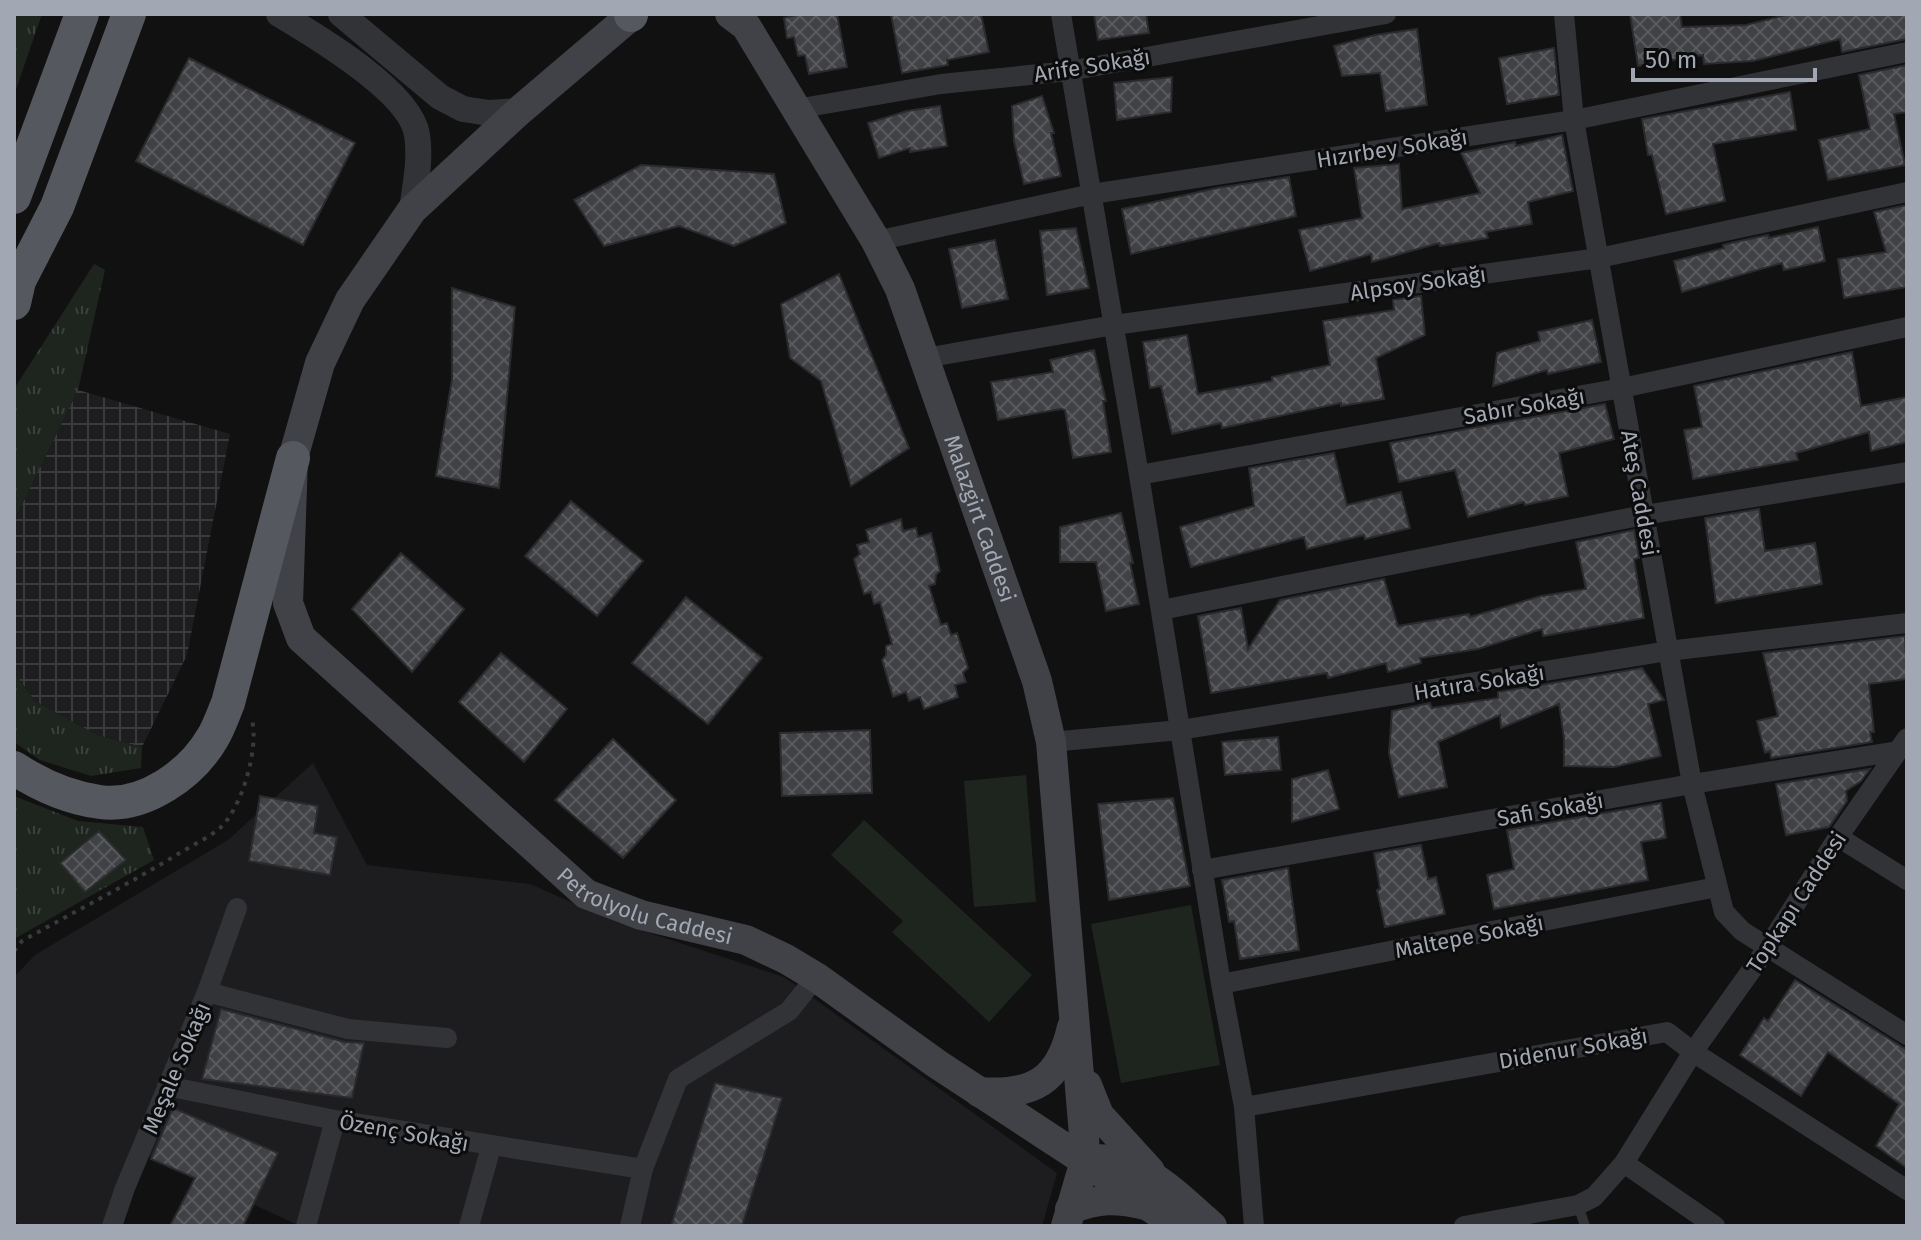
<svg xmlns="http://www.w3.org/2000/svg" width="1921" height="1240" font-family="'Fira Sans',sans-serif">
  <defs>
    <pattern id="industrial-grid" width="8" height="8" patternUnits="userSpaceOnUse" patternTransform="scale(2)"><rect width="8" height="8" fill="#1d1d1f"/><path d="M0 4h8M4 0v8" fill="none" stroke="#3b3b3d"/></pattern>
    <pattern id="grass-tufts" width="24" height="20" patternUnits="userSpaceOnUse" patternTransform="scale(2)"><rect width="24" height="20" fill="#1d251e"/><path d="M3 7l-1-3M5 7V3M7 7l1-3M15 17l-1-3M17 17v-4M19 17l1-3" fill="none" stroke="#3b423c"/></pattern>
    <pattern id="building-cross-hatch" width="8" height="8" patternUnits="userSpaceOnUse" patternTransform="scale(2)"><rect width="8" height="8" fill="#404145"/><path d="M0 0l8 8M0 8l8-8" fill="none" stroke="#585a5d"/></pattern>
  </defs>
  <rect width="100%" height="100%" fill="#111112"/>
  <path fill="#1d1d1f" d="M 313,763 L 367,865 L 530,884 L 616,922 L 784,977 L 1057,1173 L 1042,1226 L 300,1226 L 140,1152 L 102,1226 L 21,1226 L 14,1220 L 14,977 L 35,955 L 228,840 Z"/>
  <path fill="url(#industrial-grid)" d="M 78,390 L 230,434 L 187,655 L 142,747 L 97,735 L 35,701 L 14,672 L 14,521 Z"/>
  <path fill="url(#grass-tufts)" d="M 14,14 L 42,14 L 14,95 Z
    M 94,264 L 105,270 L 78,390 L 14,521 L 14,389 Z
    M 14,672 L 35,701 L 97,735 L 142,747 L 141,768 L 91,776 L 40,760 L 14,742 Z
    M 14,796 L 78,821 L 143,827 L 154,860 L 14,939 Z"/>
  <path fill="#1d251e" d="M 1026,775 L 1036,902 L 974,907 L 964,781 Z
    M 864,820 L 1032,975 L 989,1022 L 892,932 L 903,921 L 831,855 Z
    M 1191,905 L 1220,1065 L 1121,1083 L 1091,924 Z"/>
  <path fill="url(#building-cross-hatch)" stroke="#2b2b2e" stroke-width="2" d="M 800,14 L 837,14 L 847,67 L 809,74 L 805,55 L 798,56 L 794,37 L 787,38 L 784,18 Z
    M 891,14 L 981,14 L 989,52 L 947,60 L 948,65 L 902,73 Z
    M 1094,14 L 1146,14 L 1149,33 L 1098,40 Z
    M 1630,14 L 1680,14 L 1682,27 L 1746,25 L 1790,14 L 1907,14 L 1907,39 L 1842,52 L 1840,39 L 1753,61 L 1704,64 L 1703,55 L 1638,66 Z
    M 1417,29 L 1427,105 L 1386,111 L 1380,73 L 1342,76 L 1334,46 L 1375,35 Z
    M 1554,48 L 1559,95 L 1507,104 L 1499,58 Z
    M 189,58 L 355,143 L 303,245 L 136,161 Z
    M 1907,65 L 1907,112 L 1894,114 L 1905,165 L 1828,180 L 1819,140 L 1870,129 L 1859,75 Z
    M 1172,77 L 1171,112 L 1117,120 L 1114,83 Z
    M 1790,92 L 1796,130 L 1713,144 L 1725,201 L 1666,214 L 1652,155 L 1648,155 L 1642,119 Z
    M 1042,96 L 1054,133 L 1051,133 L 1061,176 L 1024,184 L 1014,141 L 1012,106 Z
    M 940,106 L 947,146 L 910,152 L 910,148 L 879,158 L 868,123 L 907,111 Z
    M 1562,135 L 1573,191 L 1528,202 L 1532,224 L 1486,232 L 1488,238 L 1440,246 L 1439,243 L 1372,262 L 1371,254 L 1310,271 L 1299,230 L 1362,218 L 1354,168 L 1399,164 L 1402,209 L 1480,193 L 1461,153 L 1515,142 L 1516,146 Z
    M 641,165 L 774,174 L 786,223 L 734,246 L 679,226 L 604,246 L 574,200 Z
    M 1289,177 L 1296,216 L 1131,254 L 1122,209 L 1217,188 Z
    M 1907,205 L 1907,287 L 1844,298 L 1838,259 L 1886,252 L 1874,212 Z
    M 1818,227 L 1825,261 L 1784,270 L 1782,263 L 1682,292 L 1674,261 L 1724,248 L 1723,245 L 1735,242 L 1768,235 L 1769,238 Z
    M 1076,228 L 1089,288 L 1047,295 L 1040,231 Z
    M 995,240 L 1008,299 L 962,308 L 949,249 Z
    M 839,274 L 909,448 L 851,486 L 821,381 L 790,358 L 781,304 Z
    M 452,288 L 515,307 L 499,488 L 436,476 L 452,379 Z
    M 1421,296 L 1425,335 L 1376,358 L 1384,399 L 1341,406 L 1341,403 L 1222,428 L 1221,423 L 1172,434 L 1161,386 L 1150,388 L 1143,342 L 1187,335 L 1198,394 L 1272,381 L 1272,377 L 1330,365 L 1323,321 L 1394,310 L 1393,300 Z
    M 1592,320 L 1601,362 L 1548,374 L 1547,370 L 1493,386 L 1497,353 L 1540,341 L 1538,332 Z
    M 1094,350 L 1106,401 L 1103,401 L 1111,452 L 1073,458 L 1065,410 L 1061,409 L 998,420 L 991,382 L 1053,372 L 1050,360 Z
    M 1852,352 L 1861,406 L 1907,397 L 1907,442 L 1871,451 L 1869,432 L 1796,453 L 1798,460 L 1693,479 L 1684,430 L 1702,427 L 1694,386 Z
    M 1605,404 L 1614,439 L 1559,453 L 1568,496 L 1525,505 L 1524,502 L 1468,517 L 1455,470 L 1399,482 L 1390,443 Z
    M 1334,453 L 1347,505 L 1401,492 L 1410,528 L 1365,539 L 1364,535 L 1307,549 L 1304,537 L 1191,567 L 1180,527 L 1254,506 L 1249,468 Z
    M 571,501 L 643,561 L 597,616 L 525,556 Z
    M 1759,509 L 1765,551 L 1815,543 L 1822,584 L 1716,603 L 1705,518 Z
    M 1121,513 L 1133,563 L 1130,563 L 1139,604 L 1106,611 L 1096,562 L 1060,562 L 1060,527 Z
    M 901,519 L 903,531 L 916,528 L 918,537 L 931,533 L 940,571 L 936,575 L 935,584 L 929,586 L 941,625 L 947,623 L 951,635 L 957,633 L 968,668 L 963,673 L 966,682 L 955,685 L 958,697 L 924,709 L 920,697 L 909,701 L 906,692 L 893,697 L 882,660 L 886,655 L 886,646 L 892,644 L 880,602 L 874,604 L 871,592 L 864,594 L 854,559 L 860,554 L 857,545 L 869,542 L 866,530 Z
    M 1634,530 L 1639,558 L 1634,559 L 1644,618 L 1543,636 L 1542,629 L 1478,649 L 1420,658 L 1421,663 L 1388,672 L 1386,663 L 1328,678 L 1327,673 L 1211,693 L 1198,616 L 1241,608 L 1248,649 L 1280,600 L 1384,579 L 1398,626 L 1469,614 L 1470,617 L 1541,596 L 1586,589 L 1576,542 Z
    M 401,553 L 464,609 L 412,672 L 352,609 Z
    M 686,597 L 762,658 L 708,724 L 632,663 Z
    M 1905,636 L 1907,679 L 1869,684 L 1874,732 L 1870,732 L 1872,742 L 1771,758 L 1770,751 L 1765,753 L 1757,721 L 1778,716 L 1763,653 Z
    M 501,653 L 567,709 L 524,762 L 459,702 Z
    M 1642,668 L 1664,700 L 1648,704 L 1661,756 L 1614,767 L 1564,766 L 1564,738 L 1559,704 L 1501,728 L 1500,715 L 1438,742 L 1447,787 L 1399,797 L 1389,753 L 1392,711 L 1430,703 L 1432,708 L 1498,698 L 1498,692 Z
    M 870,730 L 872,793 L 782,796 L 780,733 Z
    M 1278,737 L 1281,770 L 1225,775 L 1222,742 Z
    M 613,739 L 676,800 L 623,858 L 555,800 Z
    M 1870,769 L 1861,781 L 1846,791 L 1847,801 L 1829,827 L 1786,835 L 1776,784 Z
    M 1328,770 L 1339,809 L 1292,822 L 1292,779 Z
    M 260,796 L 318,806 L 314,833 L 337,837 L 330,875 L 249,861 Z
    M 1173,798 L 1190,886 L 1109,900 L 1098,804 Z
    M 1661,803 L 1666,838 L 1641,842 L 1648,880 L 1494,909 L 1487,875 L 1514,869 L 1507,830 Z
    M 99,831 L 126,860 L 85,892 L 60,863 Z
    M 1421,845 L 1428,879 L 1436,877 L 1445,914 L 1385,927 L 1377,890 L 1380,889 L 1374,853 Z
    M 1288,868 L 1299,950 L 1240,959 L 1234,921 L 1229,922 L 1222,880 Z
    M 1795,980 L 1907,1050 L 1907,1168 L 1876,1146 L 1899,1104 L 1828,1052 L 1801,1096 L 1740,1055 L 1764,1018 L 1768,1021 Z
    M 221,1009 L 345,1042 L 364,1043 L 352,1098 L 202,1079 Z
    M 715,1083 L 782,1098 L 742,1226 L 671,1226 Z
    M 173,1108 L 278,1153 L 243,1226 L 170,1226 L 195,1178 L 151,1159 Z"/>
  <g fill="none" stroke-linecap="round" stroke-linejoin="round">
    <path stroke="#383a3e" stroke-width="4" stroke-dasharray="4 6" stroke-linecap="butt" d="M 14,951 L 22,941 C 74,912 127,885 178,854 C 191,846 208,838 220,828 C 242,808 259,748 252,720"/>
    <path stroke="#323337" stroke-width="10" d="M 1578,1205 L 1585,1226"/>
    <path stroke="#323337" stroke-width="20" d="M 1061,14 L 1139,475 L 1221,984 L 1244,1107 L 1254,1226
      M 1564,14 L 1574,120 L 1692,784 L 1724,912 L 1742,931 L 1907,1035
      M 796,109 L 941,84 L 1069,71 L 1386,14
      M 876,241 L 1092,194 L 1574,120 L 1907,52
      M 925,358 L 1114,325 L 1599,258 L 1907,192
      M 1139,475 L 1622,388 L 1907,327
      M 1161,610 L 1644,515 L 1907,472
      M 1051,742 L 1180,730 L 1668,651 L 1907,623
      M 1838,837 L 1907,880
      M 1202,870 L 1692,784 L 1898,751
      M 1221,984 L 1717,887
      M 207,992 L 348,1029 L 447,1038
      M 167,1086 L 335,1120 L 643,1169 L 630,1226
      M 1244,1107 L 1667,1032 L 1693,1052 L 1907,1190
      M 1624,1163 L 1715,1226
      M 643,1169 L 678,1079 L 789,1011 L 816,977
      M 112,1226 L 125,1188 L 207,992 L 237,908
      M 306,1226 L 335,1120
      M 469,1226 L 491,1147
      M 1464,1226 L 1578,1205 L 1594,1197 L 1624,1163 L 1693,1052 L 1768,947 L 1838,837 L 1907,738"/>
    <path stroke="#323337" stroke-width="26" d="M 279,14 C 316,36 411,92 417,135 C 421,160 415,186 412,210
      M 341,14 L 440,97 L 463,109 L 489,113 L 519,111"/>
    <g stroke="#404247" stroke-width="30">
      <path id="s1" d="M 633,14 L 519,111 L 412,210 L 350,300 L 320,363 L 293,458 L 288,603 L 301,638 L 586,894 L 641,915 L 746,940 L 786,959 L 816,977 L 937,1064 L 1085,1161 L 1177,1226"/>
      <path id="s2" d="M 730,14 L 746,26 L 876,241 L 900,289 L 1037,681 L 1051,742 L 1084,1135 L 1085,1161 L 1066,1226"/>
      <path d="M 1087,1085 L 1099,1115 L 1150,1171"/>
      <path d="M 979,1092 C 1033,1096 1060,1081 1072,1027"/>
      <path d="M 1087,1160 C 1139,1153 1176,1195 1212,1226"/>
      <path d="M 1070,1209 C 1100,1198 1115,1198 1146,1205"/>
    </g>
    <path stroke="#56585f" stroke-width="34" d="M 631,15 L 631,14
      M 14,197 L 82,14
      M 14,303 L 19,281 L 57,207 L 129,14
      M 14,768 C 40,785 69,798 100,802 C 144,808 192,774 213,737 C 219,727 223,715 228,703 L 293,458"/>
  </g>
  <g text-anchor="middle" stroke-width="6" stroke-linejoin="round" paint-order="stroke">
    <g font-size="22" fill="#a2a8b3" stroke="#0c0c0d">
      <text transform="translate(1092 65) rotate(-9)" y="8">Arife Sokağı</text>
      <text transform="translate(1392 148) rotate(-9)" y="8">Hızırbey Sokağı</text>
      <text transform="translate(1418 283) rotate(-8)" y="8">Alpsoy Sokağı</text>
      <text transform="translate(1524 406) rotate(-10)" y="8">Sabır Sokağı</text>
      <text transform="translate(1640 493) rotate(80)" y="8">Ateş Caddesi</text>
      <text dy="8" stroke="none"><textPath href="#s2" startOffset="568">Malazgirt Caddesi</textPath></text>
      <text transform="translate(1479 682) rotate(-9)" y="8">Hatıra Sokağı</text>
      <text transform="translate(1550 809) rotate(-10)" y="8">Safi Sokağı</text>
      <text dy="8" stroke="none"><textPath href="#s1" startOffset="1198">Petrolyolu Caddesi</textPath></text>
      <text transform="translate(1796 902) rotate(-57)" y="8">Topkapı Caddesi</text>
      <text transform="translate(1469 936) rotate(-11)" y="8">Maltepe Sokağı</text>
      <text transform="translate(1573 1048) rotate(-10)" y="8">Didenur Sokağı</text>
      <text transform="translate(176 1068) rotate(-67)" y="8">Meşale Sokağı</text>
      <text transform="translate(404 1132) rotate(10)" y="8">Özenç Sokağı</text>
    </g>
  </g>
  <rect width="1921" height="1240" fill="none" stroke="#a2a8b3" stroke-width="32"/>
  <path d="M1633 68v12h182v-12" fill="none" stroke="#a2a8b3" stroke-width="4"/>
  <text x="1645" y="68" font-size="24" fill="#a2a8b3" stroke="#0c0c0d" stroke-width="6" paint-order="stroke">50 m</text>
</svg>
